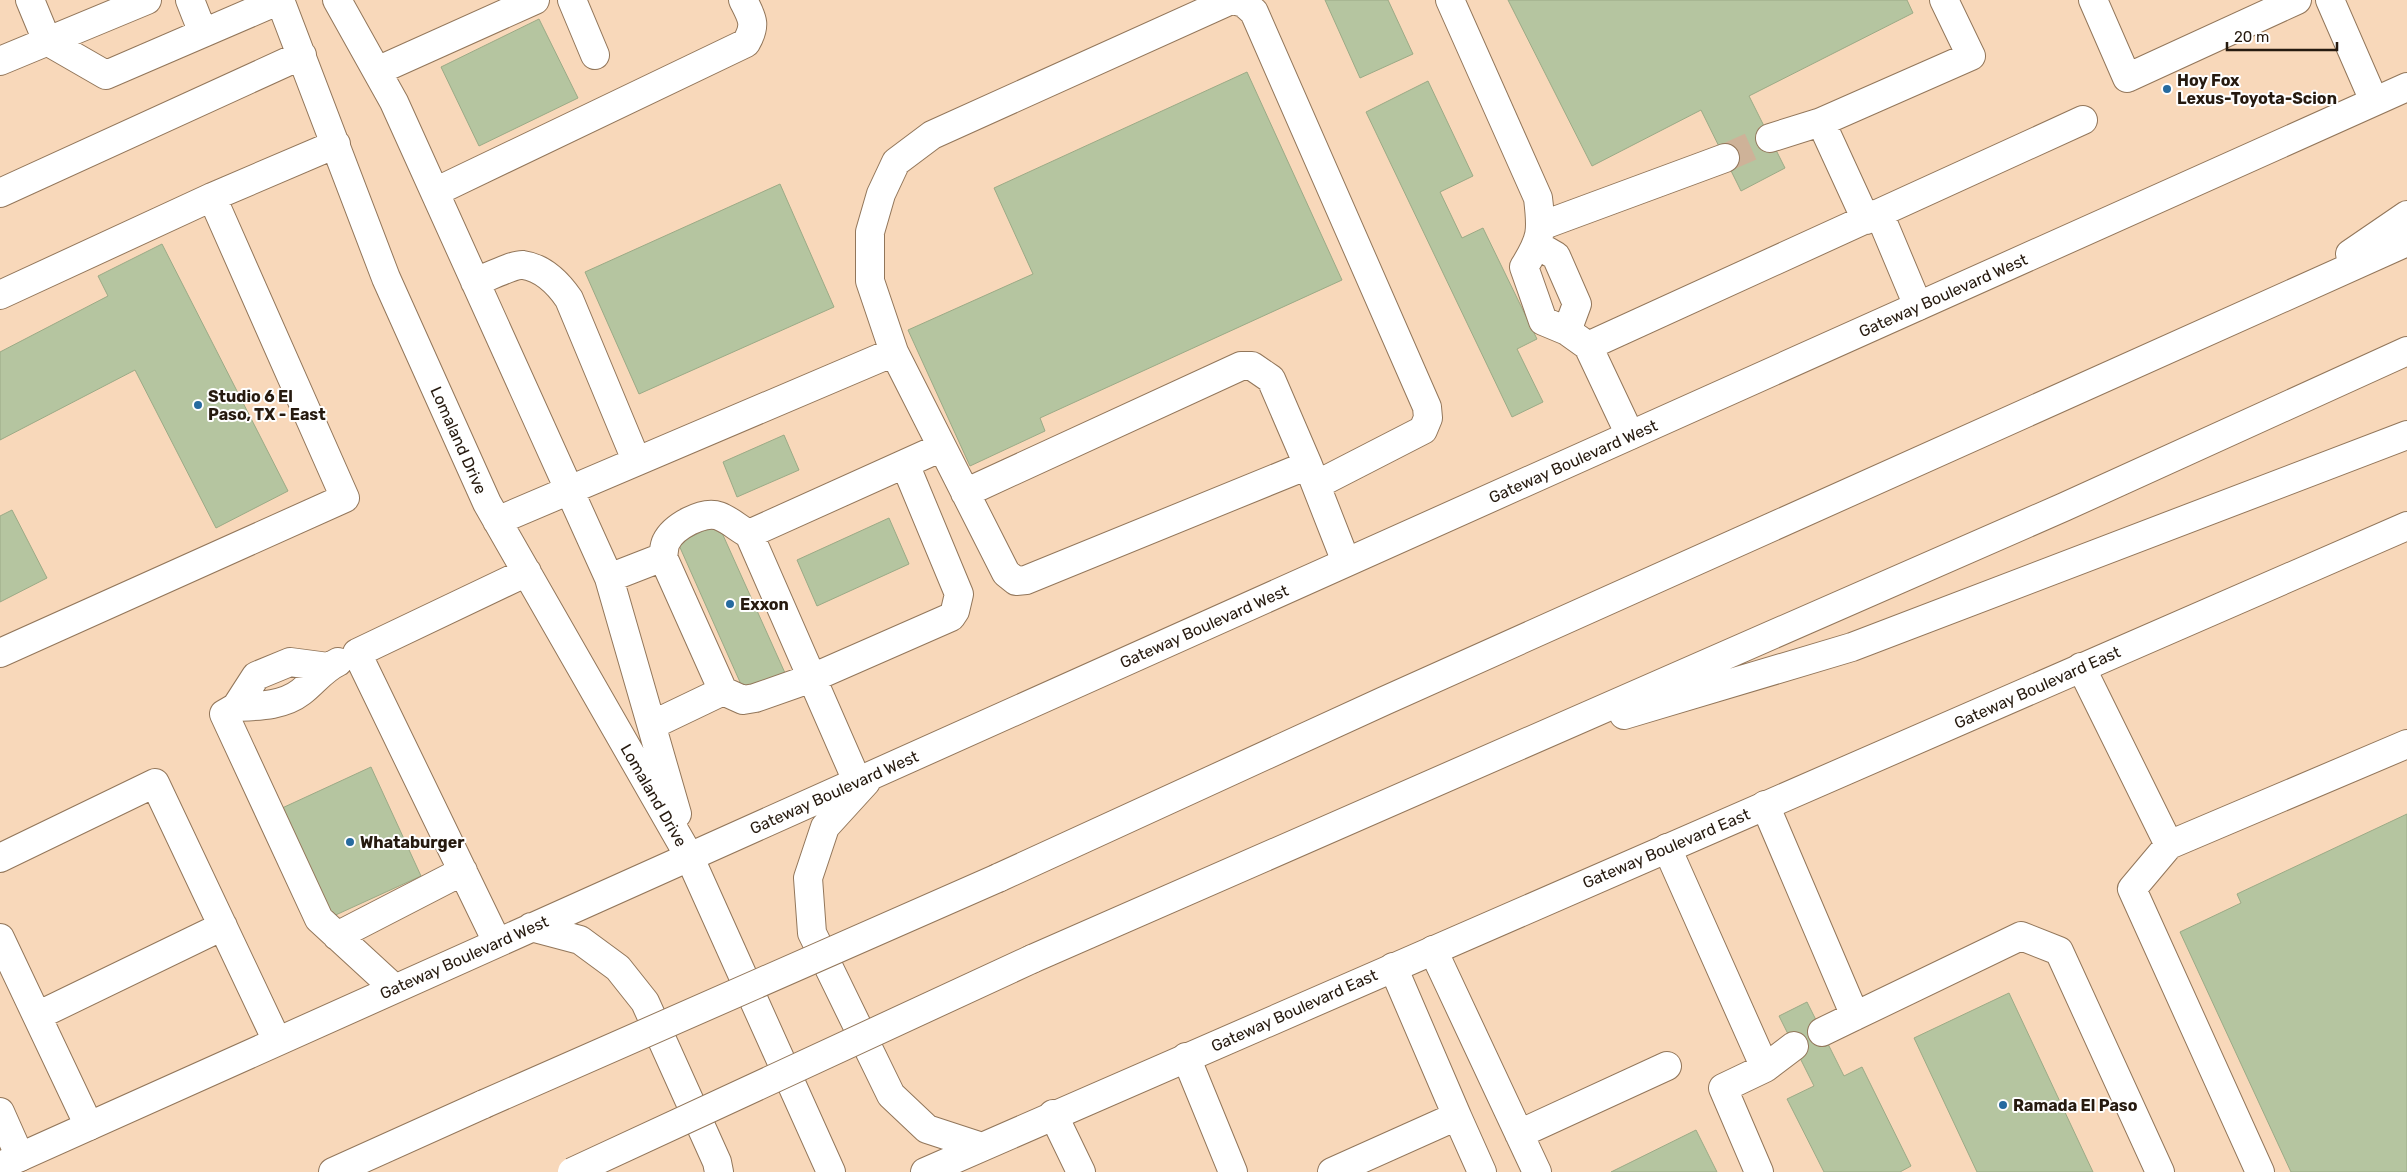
<svg xmlns="http://www.w3.org/2000/svg" width="2407" height="1172" font-family="Rubik,sans-serif">
  <rect width="100%" height="100%" fill="#f8d8ba"/>
  <path fill="#b5c5a0" stroke="#9baa86" d="M 1325,0 L 1388,0 L 1413,54 L 1360,78 Z
    M 1508,0 L 1907,0 L 1913,13 L 1749,96 L 1785,168 L 1741,191 L 1701,110 L 1592,166 Z
    M 539,19 L 578,98 L 479,146 L 441,67 Z
    M 1247,72 L 1342,280 L 1040,418 L 1045,431 L 970,466 L 908,330 L 1033,274 L 994,188 Z
    M 1428,81 L 1473,176 L 1440,192 L 1462,238 L 1483,228 L 1537,339 L 1517,349 L 1543,402 L 1512,417 L 1366,112 Z
    M 780,184 L 834,307 L 639,394 L 585,272 Z
    M 162,244 L 288,491 L 216,528 L 135,370 L 0,440 L 0,352 L 108,296 L 98,276 Z
    M 784,435 L 799,470 L 737,497 L 723,462 Z
    M 12,510 L 47,578 L 0,602 L 0,516 Z
    M 889,518 L 909,564 L 817,606 L 797,560 Z
    M 718,524 L 785,673 L 744,691 L 678,543 Z
    M 371,767 L 421,876 L 329,918 L 280,809 Z
    M 2407,814 L 2407,1172 L 2291,1172 L 2180,932 L 2241,903 L 2237,894 Z
    M 2009,993 L 2093,1172 L 1977,1172 L 1914,1038 Z
    M 1807,1002 L 1844,1076 L 1862,1067 L 1911,1166 L 1900,1172 L 1824,1172 L 1787,1099 L 1814,1086 L 1779,1016 Z
    M 1696,1130 L 1717,1172 L 1611,1172 Z"/>
  <g fill="none" stroke-linecap="round" stroke-linejoin="round">
    <path stroke="#ceb298" stroke-width="28" stroke-dasharray="28 14" stroke-linecap="butt" d="M 1725,158 L 1770,138"/>
    <g stroke="#92765a" stroke-width="30">
      <path id="minor" d="M 30,0 L 47,41 L 106,75 L 280,0 L 386,278 L 487,503 L 689,856 L 831,1172
        M 190,0 L 203,33
        M 337,0 L 394,102 L 609,578 L 677,814
        M 572,0 L 595,55
        M 1233,0 L 1244,3 L 1254,12 L 1427,407 L 1428,418 L 1423,430 L 1316,485
        M 1450,0 L 1538,198 C 1542,231 1542,238 1524,267 L 1543,321 L 1567,331 L 1588,346
        M 2093,0 L 2127,78 L 2297,0
        M 2330,0 L 2374,101
        M 0,61 L 147,0
        M 377,71 L 535,0
        M 1821,122 L 1866,220
        M 1770,138 L 1821,122 L 1971,56 L 1944,0
        M 435,192 L 746,43 C 757,24 752,18 743,0
        M 0,193 L 302,55
        M 1879,213 L 1918,306
        M 1541,226 L 1725,158
        M 1537,245 L 1556,256 L 1577,304 L 1567,331
        M 475,282 C 486,278 514,264 523,265 C 544,268 558,283 569,299 L 636,460
        M 0,295 L 212,197
        M 894,352 L 870,281 L 870,232 L 881,194 L 896,162 L 932,135 L 1231,0
        M 1630,435 L 1588,346 L 2083,120
        M 965,493 L 1241,366 L 1252,366 L 1271,379 L 1308,465
        M 497,521 L 894,352 L 1006,573 L 1016,581 L 1026,580 L 1308,465 L 1346,562
        M 749,534 L 857,781
        M 609,578 L 663,557 C 664,552 664,546 666,542 C 673,527 703,510 719,516 C 730,520 739,529 749,534 L 942,447
        M 0,653 L 345,498 L 212,197 L 336,144
        M 328,667 L 290,662 L 256,676 L 236,707 L 224,714 L 319,919 L 394,988
        M 2081,667 L 2169,845
        M 723,691 L 743,700 L 755,698 L 812,678 L 951,617 L 955,611 L 959,594 L 905,464
        M 236,707 C 258,706 283,706 301,692 C 314,682 323,669 338,662
        M 652,725 L 723,691 L 663,557
        M 1765,805 L 1855,1016 L 2021,936 L 2059,951 L 2160,1172
        M 1667,848 L 1765,1068 L 1723,1088 L 1759,1172
        M 0,858 L 155,783 L 277,1041
        M 337,936 L 463,871
        M 0,938 L 89,1126
        M 497,942 L 357,653 L 527,572
        M 1433,950 L 1537,1172
        M 1393,967 L 1457,1116
        M 37,1016 L 223,926
        M 1822,1032 L 1855,1016
        M 1186,1057 L 1233,1172
        M 1765,1068 L 1794,1046
        M 0,1112 L 20,1157
        M 1053,1114 L 1081,1172
        M 1519,1134 L 1667,1066
        M 1332,1172 L 1457,1116 L 1482,1172
        M 2260,1172 L 2132,889 L 2169,845 L 2407,744"/>
    </g>
    <g stroke="#92765a" stroke-width="30">
      <path id="major" d="M 866,782 L 825,827 L 808,878 L 812,933 L 891,1095 L 927,1129 L 982,1147
        M 531,927 L 580,940 L 618,968 L 645,1002 L 717,1162 L 719,1172
        M 0,1166 L 2407,87
        M 925,1172 L 2407,526"/>
    </g>
    <g stroke="#92765a" stroke-width="30">
      <path id="highway" d="M 2350,254 L 2407,215
        M 1624,715 L 1852,647 L 2407,435
        M 998,878 L 1384,701 L 2407,242
        M 1032,959 L 2064,507 L 2407,351
        M 333,1172 L 484,1104"/>
    </g>
    <use href="#minor" stroke="#fff" stroke-width="28"/>
    <use href="#major" stroke="#fff" stroke-width="28"/>
    <use href="#highway" stroke="#fff" stroke-width="28"/>
    <g stroke="#92765a" stroke-width="30" stroke-linecap="butt">
      <path id="highway-bridge" d="M 484,1104 L 998,878
        M 572,1172 L 1032,959"/>
    </g>
    <use href="#highway-bridge" stroke="#fff" stroke-width="28"/>
  </g>
  <g fill="#266a9f" stroke="#fff" stroke-width="2">
    <circle cx="2167" cy="89" r="5"/>
    <circle cx="198" cy="405" r="5"/>
    <circle cx="730" cy="604" r="5"/>
    <circle cx="350" cy="842" r="5"/>
    <circle cx="2003" cy="1105" r="5"/>
  </g>
  <g text-anchor="middle" stroke-width="4" stroke-linejoin="round" paint-order="stroke">
    <g font-size="16" font-weight="bold" fill="#261a0f" stroke="#fff" text-anchor="start">
      <text x="2177" y="86">Hoy Fox<tspan x="2177" dy="18">Lexus-Toyota-Scion</tspan></text>
      <text x="208" y="402">Studio 6 El<tspan x="208" dy="18">Paso, TX - East</tspan></text>
      <text x="740" y="610">Exxon</text>
      <text x="360" y="848">Whataburger</text>
      <text x="2013" y="1111">Ramada El Paso</text>
    </g>
    <g font-size="16" fill="#261a0f" stroke="#fff">
      <text transform="translate(1943 295) rotate(-24)" y="6">Gateway Boulevard West</text>
      <text transform="translate(459 440) rotate(66)" y="6">Lomaland Drive</text>
      <text transform="translate(1573 461) rotate(-24)" y="6">Gateway Boulevard West</text>
      <text transform="translate(1204 626) rotate(-24)" y="6">Gateway Boulevard West</text>
      <text transform="translate(2037 687) rotate(-24)" y="6">Gateway Boulevard East</text>
      <text transform="translate(834 792) rotate(-24)" y="6">Gateway Boulevard West</text>
      <text transform="translate(654 795) rotate(60)" y="6">Lomaland Drive</text>
      <text transform="translate(1666 848) rotate(-23)" y="6">Gateway Boulevard East</text>
      <text transform="translate(464 957) rotate(-24)" y="6">Gateway Boulevard West</text>
      <text transform="translate(1294 1010) rotate(-24)" y="6">Gateway Boulevard East</text>
    </g>
  </g>
  <path d="M2227 42v8h110v-8" fill="none" stroke="#261a0f" stroke-width="2.5"/>
  <text x="2234" y="42" font-size="15" fill="#261a0f" stroke="#ffffff" stroke-width="4" paint-order="stroke">20 m</text>
</svg>
